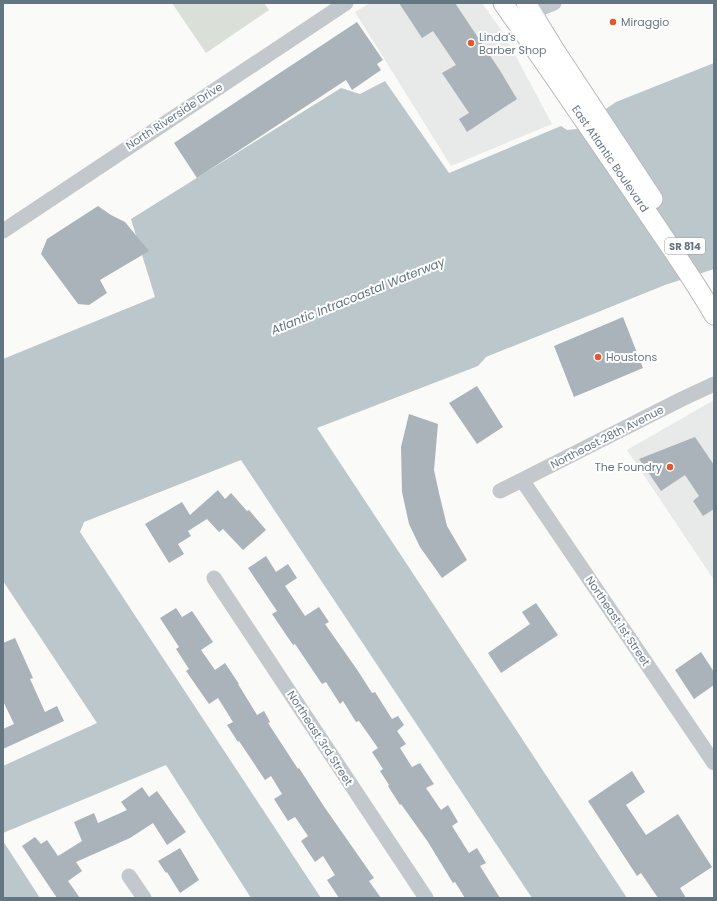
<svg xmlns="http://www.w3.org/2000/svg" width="717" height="901" font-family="Poppins,sans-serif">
  <rect width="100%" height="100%" fill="#fafaf8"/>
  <path fill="#e8e9e9" d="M 370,3 L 482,3 L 504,34 L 552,124 L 451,166 L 355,12 Z
    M 714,400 L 714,580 L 627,450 Z"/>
  <path fill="#dadfd7" d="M 172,3 L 264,3 L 269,10 L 206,53 Z"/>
  <path fill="#bbc7cb" d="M 714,63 L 714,269 L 665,285 L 486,357 L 478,366 L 317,428 L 627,898 L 532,898 L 241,460 L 84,522 L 80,532 L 321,898 L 251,898 L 166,765 L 3,833 L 3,766 L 97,723 L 3,581 L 3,359 L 155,297 L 131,219 L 341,88 L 360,94 L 385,81 L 449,173 L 561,126 L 567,130 L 577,129 L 616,102 Z
    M 3,841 L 40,898 L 3,898 Z"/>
  <path fill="#aab3b9" d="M 399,3 L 455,3 L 499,69 L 517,99 L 467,132 L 459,119 L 469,113 L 442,73 L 456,65 L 433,31 L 422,38 Z
    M 357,22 L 383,60 L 377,64 L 381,70 L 352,90 L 346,80 L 197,178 L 174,143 Z
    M 98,206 L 111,215 L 125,222 L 149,251 L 100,280 L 107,293 L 89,305 L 78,304 L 41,254 L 47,239 Z
    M 623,317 L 643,368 L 574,397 L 554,346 Z
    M 477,386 L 503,427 L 477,444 L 449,403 Z
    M 409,414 L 438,424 L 434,470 L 439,493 L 447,526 L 467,560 L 442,578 L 420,547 L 409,524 L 402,492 L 401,447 Z
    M 695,437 L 714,465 L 714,509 L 703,516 L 693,501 L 699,496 L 685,475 L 661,491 L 639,459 Z
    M 218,490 L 225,499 L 231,493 L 247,511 L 249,510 L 266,530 L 243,550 L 223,529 L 219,532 L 207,519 L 188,531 L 191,536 L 178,544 L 184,554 L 169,563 L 145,524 L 182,502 L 190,515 Z
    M 266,556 L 276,572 L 288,564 L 297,578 L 285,586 L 305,616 L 319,607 L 329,622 L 325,624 L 358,671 L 372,693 L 375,692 L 392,719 L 398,716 L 404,725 L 397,731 L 406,744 L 400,748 L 412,767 L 420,763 L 434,784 L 426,788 L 441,810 L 448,805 L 458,822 L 452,826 L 469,853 L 477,848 L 486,863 L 480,866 L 500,898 L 465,898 L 455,882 L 453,883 L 428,842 L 401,804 L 400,805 L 388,786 L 389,785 L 380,771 L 383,769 L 372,752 L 378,748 L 359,721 L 356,722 L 343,701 L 340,704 L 326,682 L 322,684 L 295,644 L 293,645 L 272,614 L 277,611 L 248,568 Z
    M 536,603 L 558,635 L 501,673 L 488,653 L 530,624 L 522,612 Z
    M 176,608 L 182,617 L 192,611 L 213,642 L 201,650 L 215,670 L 225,663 L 239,684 L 238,684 L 257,715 L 264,711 L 270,722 L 268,723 L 298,769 L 299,768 L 325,808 L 374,878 L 369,881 L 381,898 L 339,898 L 327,880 L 335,875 L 323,856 L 315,862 L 301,841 L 308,836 L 295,817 L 288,821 L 274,799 L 282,794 L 271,776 L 265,780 L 239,741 L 238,742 L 227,725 L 233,722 L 218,698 L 209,704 L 186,671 L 189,669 L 176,649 L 179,647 L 160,618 Z
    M 15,638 L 33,678 L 30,679 L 45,712 L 57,706 L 64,721 L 3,749 L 3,729 L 14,724 L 3,701 L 3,643 Z
    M 701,652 L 714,672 L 714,685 L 694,699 L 675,670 Z
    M 632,771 L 645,792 L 626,805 L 646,835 L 678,814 L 712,867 L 680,888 L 686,898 L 658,898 L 641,873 L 637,876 L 588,801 Z
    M 142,787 L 149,797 L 157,791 L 186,832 L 167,845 L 153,823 L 130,838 L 76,862 L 82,871 L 68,881 L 80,898 L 57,898 L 22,846 L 35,837 L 41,844 L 47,840 L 58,856 L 82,841 L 74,822 L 94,813 L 98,823 L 127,810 L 121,802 Z
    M 180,848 L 199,880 L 180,893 L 167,872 L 166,873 L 158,861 Z"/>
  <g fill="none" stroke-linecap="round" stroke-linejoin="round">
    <g stroke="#b5babe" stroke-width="21">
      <g id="major">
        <path id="s1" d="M 503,3 C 547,66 591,130 634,193 C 661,234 690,273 714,315"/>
        <path d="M 526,3 L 554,49 L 653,199"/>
      </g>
    </g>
    <path stroke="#c3c8cc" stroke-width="15" d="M 531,12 L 554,3
      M 3,231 L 346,3
      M 522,480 L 714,763
      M 500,491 L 522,480 L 682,399 L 714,384
      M 214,578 L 426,898
      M 129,876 L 144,898"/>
    <use href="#major" stroke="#fff" stroke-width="19"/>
  </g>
  <g fill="#e4572e" stroke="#fff" stroke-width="1.5">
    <circle cx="613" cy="22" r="4"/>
    <circle cx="471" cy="43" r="4"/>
    <circle cx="598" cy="357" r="4"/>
    <circle cx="670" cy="467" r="4"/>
  </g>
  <g text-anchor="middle" stroke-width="4" stroke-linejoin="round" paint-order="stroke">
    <rect fill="#fff" stroke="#939fa8" stroke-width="1" x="665" y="238" width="40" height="16" rx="3"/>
    <g font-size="10" font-weight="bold" fill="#657683">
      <text x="685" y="250">SR 814</text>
    </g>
    <g font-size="11" fill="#657683" stroke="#fff" text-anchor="start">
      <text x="621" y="26">Miraggio</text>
      <text x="479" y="41">Linda's<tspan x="479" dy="13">Barber Shop</tspan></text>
      <text x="606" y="361">Houstons</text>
      <text x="662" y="471" text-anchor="end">The Foundry</text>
    </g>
    <g font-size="11" fill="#657683" stroke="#fff">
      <text transform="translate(174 116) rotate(-33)" y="4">North Riverside Drive</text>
      <text dy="4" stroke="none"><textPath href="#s1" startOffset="189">East Atlantic Boulevard</textPath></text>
      <text transform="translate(607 437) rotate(-27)" y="4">Northeast 28th Avenue</text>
      <text transform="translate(618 621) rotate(56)" y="4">Northeast 1st Street</text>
      <text transform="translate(320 738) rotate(57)" y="4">Northeast 3rd Street</text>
    </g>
    <g font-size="12" font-style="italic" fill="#60757c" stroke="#fff">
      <text transform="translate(358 296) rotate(-22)" y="4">Atlantic Intracoastal Waterway</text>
    </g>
  </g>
  <rect width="717" height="901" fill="none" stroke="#657683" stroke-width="8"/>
</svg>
